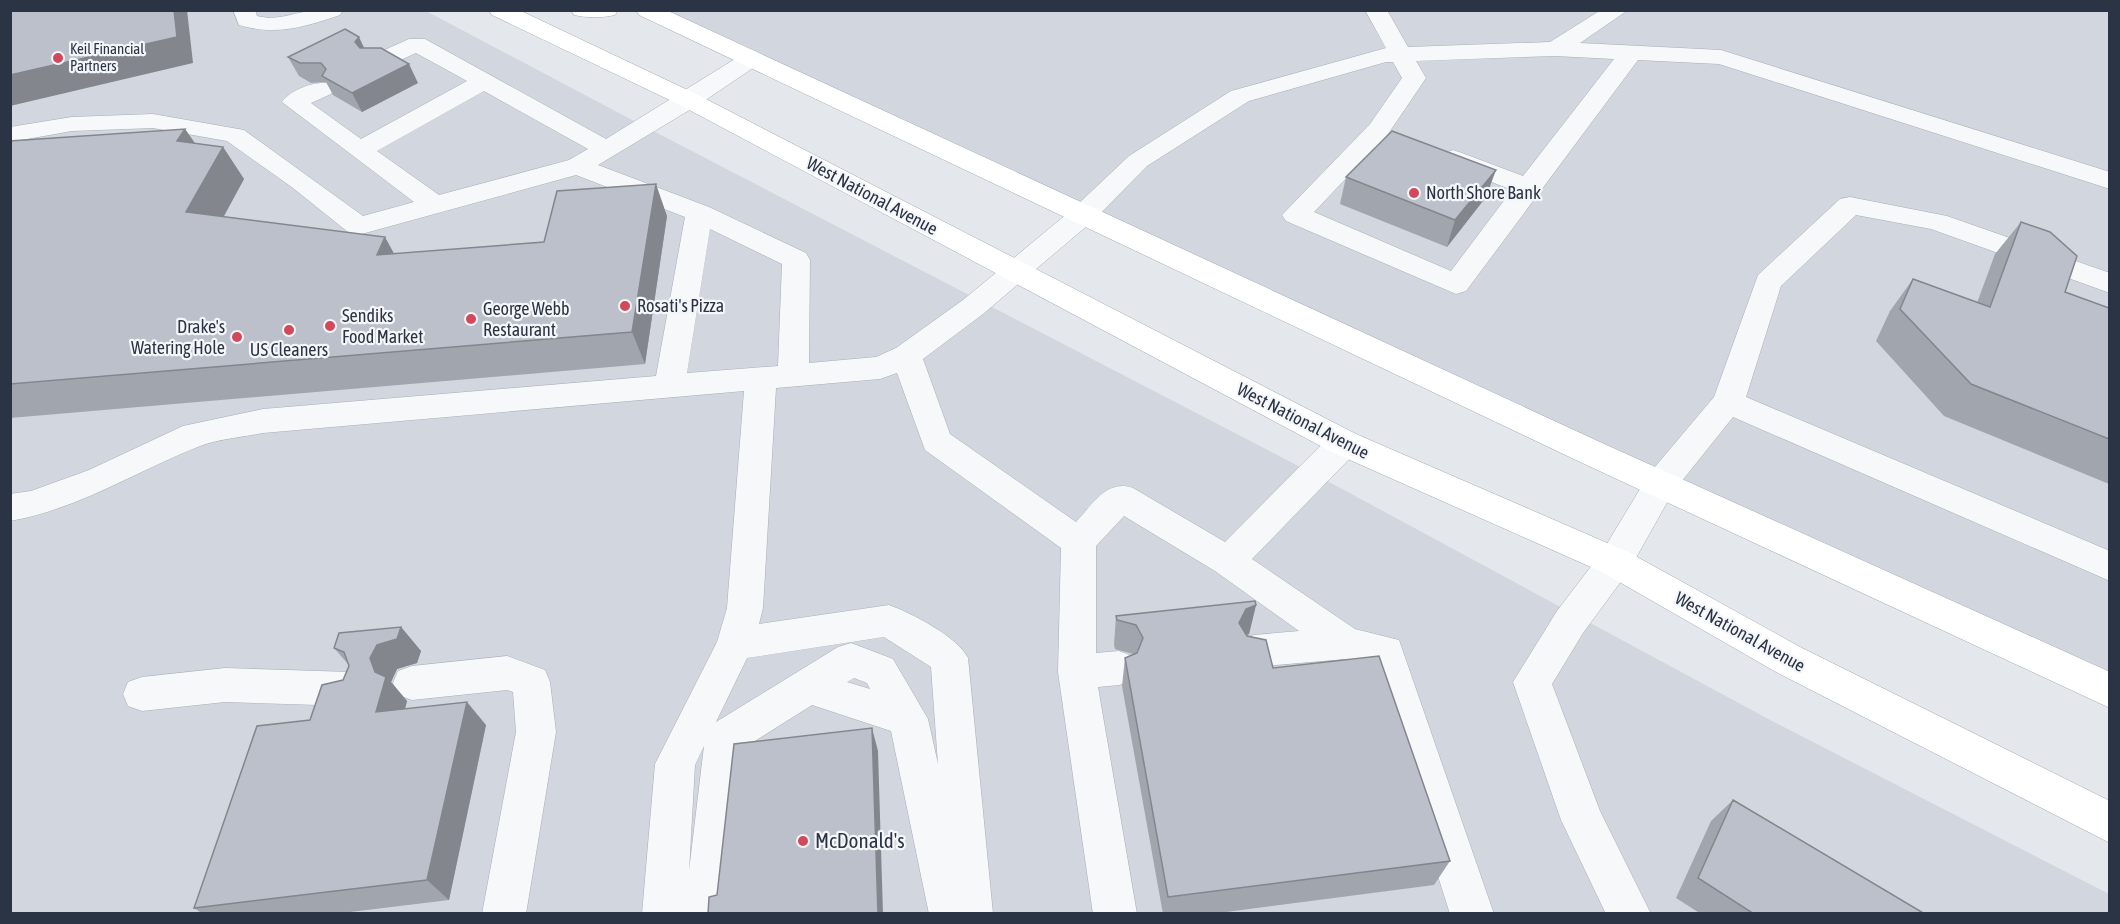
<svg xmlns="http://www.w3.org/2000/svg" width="2120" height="924" font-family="'Asap Condensed',sans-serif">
  <rect width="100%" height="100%" fill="#e4e7ec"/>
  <path fill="#d2d6de" d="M 10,11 L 426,11 L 634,121 L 1331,483 L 1772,721 L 2109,894 L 2109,913 L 11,913 Z
    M 647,11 L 2109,11 L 2109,691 Z"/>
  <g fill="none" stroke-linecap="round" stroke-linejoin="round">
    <g stroke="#a9aeb7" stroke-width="1">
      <path id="minor" d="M 233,10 L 255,10 L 257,16 C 276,21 290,14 309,11 C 319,9 332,10 343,10 L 340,15 C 305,27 276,36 239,25 Z
        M 1365,10 L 1387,10 L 1408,47 L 1550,42 L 1601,10 L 1628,10 L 1580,43 L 1721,50 L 2110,172 L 2110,189 L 1719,64 L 1638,60 L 1466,291 L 1456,294 L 1286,221 L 1282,215 L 1370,124 L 1402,78 L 1393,62 L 1386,62 L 1249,101 L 1147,166 L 1094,220 L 983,314 L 923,359 L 950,434 L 1076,522 C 1093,504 1107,479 1133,488 L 1225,542 L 1332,434 L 1344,431 L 1356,434 L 1360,443 L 1356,452 L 1252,559 L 1355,629 L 1399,640 L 1494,914 L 1450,914 L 1371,665 L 1346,659 L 1254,667 L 1241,663 L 1235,651 L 1241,639 L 1254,635 L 1299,631 L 1215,571 L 1124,516 L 1096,546 L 1096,653 L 1119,651 L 1132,656 L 1138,668 L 1132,680 L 1119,685 L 1098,687 L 1137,914 L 1093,914 L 1058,672 L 1061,548 L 925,450 L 897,373 L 880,379 L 776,388 L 763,608 L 759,624 L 889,605 C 911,613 958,637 968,658 L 993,914 L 929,914 L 891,731 L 812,705 L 744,748 L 727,914 L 642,914 L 655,764 L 717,642 L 727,608 L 744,391 L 263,433 C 243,437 219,439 200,446 C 136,471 79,509 10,521 L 10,494 L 31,491 L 89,470 L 183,426 L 263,409 L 656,376 L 685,217 L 576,175 L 358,235 L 348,232 L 293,188 L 227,141 L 153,128 L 72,131 L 10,142 L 10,127 L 72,117 L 153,114 L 244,130 L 363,216 L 414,202 L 282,102 C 290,90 316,80 331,84 L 334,89 L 331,94 L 311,103 L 361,139 L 467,81 L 416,53 L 387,66 L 371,66 L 367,61 L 371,56 L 409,39 L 425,39 L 606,139 L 743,54 L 759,54 L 763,59 L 759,64 L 698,105 L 598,165 L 709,207 L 806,253 L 810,260 L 809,363 L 876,357 L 896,348 L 963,300 L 1074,208 L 1129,156 L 1231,91 L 1386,48 ZM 1555,56 L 1614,59 L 1523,176 L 1462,153 L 1453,150 L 1444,153 L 1440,158 L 1444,163 L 1512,190 L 1451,271 L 1314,212 L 1388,134 L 1426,78 L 1416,61 ZM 484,91 L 588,149 L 569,160 L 439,195 L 377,151 ZM 710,229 L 782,264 L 778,366 L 687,373 ZM 884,637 L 931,667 L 938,764 L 928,719 L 893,659 L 851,643 L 838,647 L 716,722 L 747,658 ZM 854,678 L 867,683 L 870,689 L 847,682 ZM 704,746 L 689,871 L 695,765 Z
        M 1850,197 L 1947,216 L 2110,273 L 2110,293 L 1931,229 L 1856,215 L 1781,286 L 1746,397 L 2110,551 L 2110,581 L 1733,417 L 1673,492 L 1628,572 L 1583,633 L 1552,684 L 1600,811 L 1651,914 L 1606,914 L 1561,820 L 1513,682 L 1557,611 L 1602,552 L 1649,474 L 1714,397 L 1758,275 L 1840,199 Z
        M 507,656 L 545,670 L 550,682 L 556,732 L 526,914 L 482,914 L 516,732 L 513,692 L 507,690 L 412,700 L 398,695 L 393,683 L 398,671 L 412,666 Z
        M 225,668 L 350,672 L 364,677 L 369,689 L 364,701 L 350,706 L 225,702 L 142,711 L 128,706 L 123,694 L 128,682 L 142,677 Z"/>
    </g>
    <g stroke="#a3abb8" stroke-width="1">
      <path id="major" d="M 489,10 L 519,10 L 698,95 L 1356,434 L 1628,552 L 1802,648 L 2110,801 L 2110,843 L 1776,672 L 1602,572 L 1332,452 L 680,105 L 492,15 Z
        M 571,10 L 618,10 L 615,15 C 602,18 587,18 574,15 Z
        M 636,10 L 666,10 L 1602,443 L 2110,672 L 2110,708 L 1578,461 L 639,15 Z"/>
    </g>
    <use href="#minor" fill="#f7f8fa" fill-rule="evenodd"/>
    <use href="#major" fill="#fff" fill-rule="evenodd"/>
  </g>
  <path fill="#a1a5ae" d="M 365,48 L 418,83 L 362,112 L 333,95 L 326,82 L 311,83 L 299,76 L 288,57 Z
    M 185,129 L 195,143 L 223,147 L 244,179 L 223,216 L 394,254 L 544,242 L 667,216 L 645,364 L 10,418 L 10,141 Z
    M 1346,177 L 1486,197 L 1447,247 L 1340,204 Z
    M 2021,222 L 2065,292 L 2109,308 L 2109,484 L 1944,416 L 1876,341 L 1890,311 L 1913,279 L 1977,303 L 1995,254 Z
    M 1256,605 L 1249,634 L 1246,635 L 1273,668 L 1450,861 L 1434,885 L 1211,914 L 1163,914 L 1122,686 L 1125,658 L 1133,654 L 1115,649 L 1114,645 L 1116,616 Z
    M 401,627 L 421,651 L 417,663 L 397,669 L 391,682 L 407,701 L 405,709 L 486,725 L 449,900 L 334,914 L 203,914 L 194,908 L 310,720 L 343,680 L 349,666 L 348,664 L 334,648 Z
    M 1733,800 L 1925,914 L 1701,914 L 1676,898 L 1711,821 Z"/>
  <path fill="#83868d" d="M 174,10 L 187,10 L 193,63 L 10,106 L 10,75 Z
    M 359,37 L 368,56 L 365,61 L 355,42 Z
    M 409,64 L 418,83 L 362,112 L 352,93 Z
    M 185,129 L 207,161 L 177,141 Z
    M 223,147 L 244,179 L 209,244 L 186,212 Z
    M 1496,170 L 1486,197 L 1447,247 L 1455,220 Z
    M 656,184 L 667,216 L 645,364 L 632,332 Z
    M 385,237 L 403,270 L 377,255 Z
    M 1256,605 L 1249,634 L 1239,638 L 1239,623 L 1246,609 Z
    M 401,627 L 421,651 L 417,663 L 397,669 L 391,682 L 407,701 L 398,734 L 376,712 L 375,672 L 370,658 L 377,645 Z
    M 467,702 L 486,725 L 449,900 L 427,880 Z
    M 872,728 L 878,751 L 883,914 L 878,914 Z"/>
  <path fill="#bbc0ca" stroke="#83868d" stroke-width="1.5" d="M 10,10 L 174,10 L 177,37 L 10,75 Z
    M 345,29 L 359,37 L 355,42 L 360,48 L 381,48 L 409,64 L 352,93 L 322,76 L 326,69 L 321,63 L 300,63 L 288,57 Z
    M 185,129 L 177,141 L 223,147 L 186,212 L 385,237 L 377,255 L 544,242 L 557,191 L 656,184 L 632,332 L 10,384 L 10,141 Z
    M 1392,131 L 1496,170 L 1455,220 L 1346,177 Z
    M 2021,222 L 2050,232 L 2077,256 L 2065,292 L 2109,308 L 2109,439 L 1971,384 L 1900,309 L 1913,279 L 1990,307 Z
    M 1255,601 L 1256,605 L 1246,609 L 1239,623 L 1247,636 L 1266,640 L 1273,668 L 1379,656 L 1450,861 L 1168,897 L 1125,658 L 1137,653 L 1143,638 L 1136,625 L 1117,620 L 1116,616 Z
    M 401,627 L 397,639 L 377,645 L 370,658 L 375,672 L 386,677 L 376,712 L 467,702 L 427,880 L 194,908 L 257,726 L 310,720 L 322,685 L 343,680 L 349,666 L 344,652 L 334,648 L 339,633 Z
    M 872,728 L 878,914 L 708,914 L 709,897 L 717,895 L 734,744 Z
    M 1733,800 L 1925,914 L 1754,914 L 1698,878 Z"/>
  <g fill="#d1495b" stroke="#f4f6f9" stroke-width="2">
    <circle cx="58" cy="58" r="6"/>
    <circle cx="1414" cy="193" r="6"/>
    <circle cx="625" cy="306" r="6"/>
    <circle cx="471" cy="319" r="6"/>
    <circle cx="330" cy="326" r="6"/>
    <circle cx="289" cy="330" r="6"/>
    <circle cx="237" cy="337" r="6"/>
    <circle cx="803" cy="841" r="6"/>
  </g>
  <g text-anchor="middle" stroke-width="4.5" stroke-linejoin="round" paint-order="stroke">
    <g font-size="15" fill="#2b3445" stroke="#f4f6f9" text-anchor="start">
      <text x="70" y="54">Keil Financial<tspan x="70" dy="17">Partners</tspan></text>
    </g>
    <g font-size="18" fill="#2b3445" stroke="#f4f6f9" text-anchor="start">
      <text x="1426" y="199">North Shore Bank</text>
      <text x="637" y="312">Rosati's Pizza</text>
      <text x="483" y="315">George Webb<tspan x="483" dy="21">Restaurant</tspan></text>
      <text x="342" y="322">Sendiks<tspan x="342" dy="21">Food Market</tspan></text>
      <text x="225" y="333" text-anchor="end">Drake's<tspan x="225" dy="21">Watering Hole</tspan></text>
      <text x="289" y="356" text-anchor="middle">US Cleaners</text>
    </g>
    <g font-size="18" fill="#2b3445" stroke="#f4f6f9">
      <text transform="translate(872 196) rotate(28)" y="6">West National Avenue</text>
      <text transform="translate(1303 421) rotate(27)" y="6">West National Avenue</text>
      <text transform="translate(1740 632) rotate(29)" y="6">West National Avenue</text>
    </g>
    <g font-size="21" fill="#2b3445" stroke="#f4f6f9" text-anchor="start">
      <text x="815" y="848">McDonald's</text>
    </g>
  </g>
  <rect width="2120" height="924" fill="none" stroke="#2b3445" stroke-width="24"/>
</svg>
